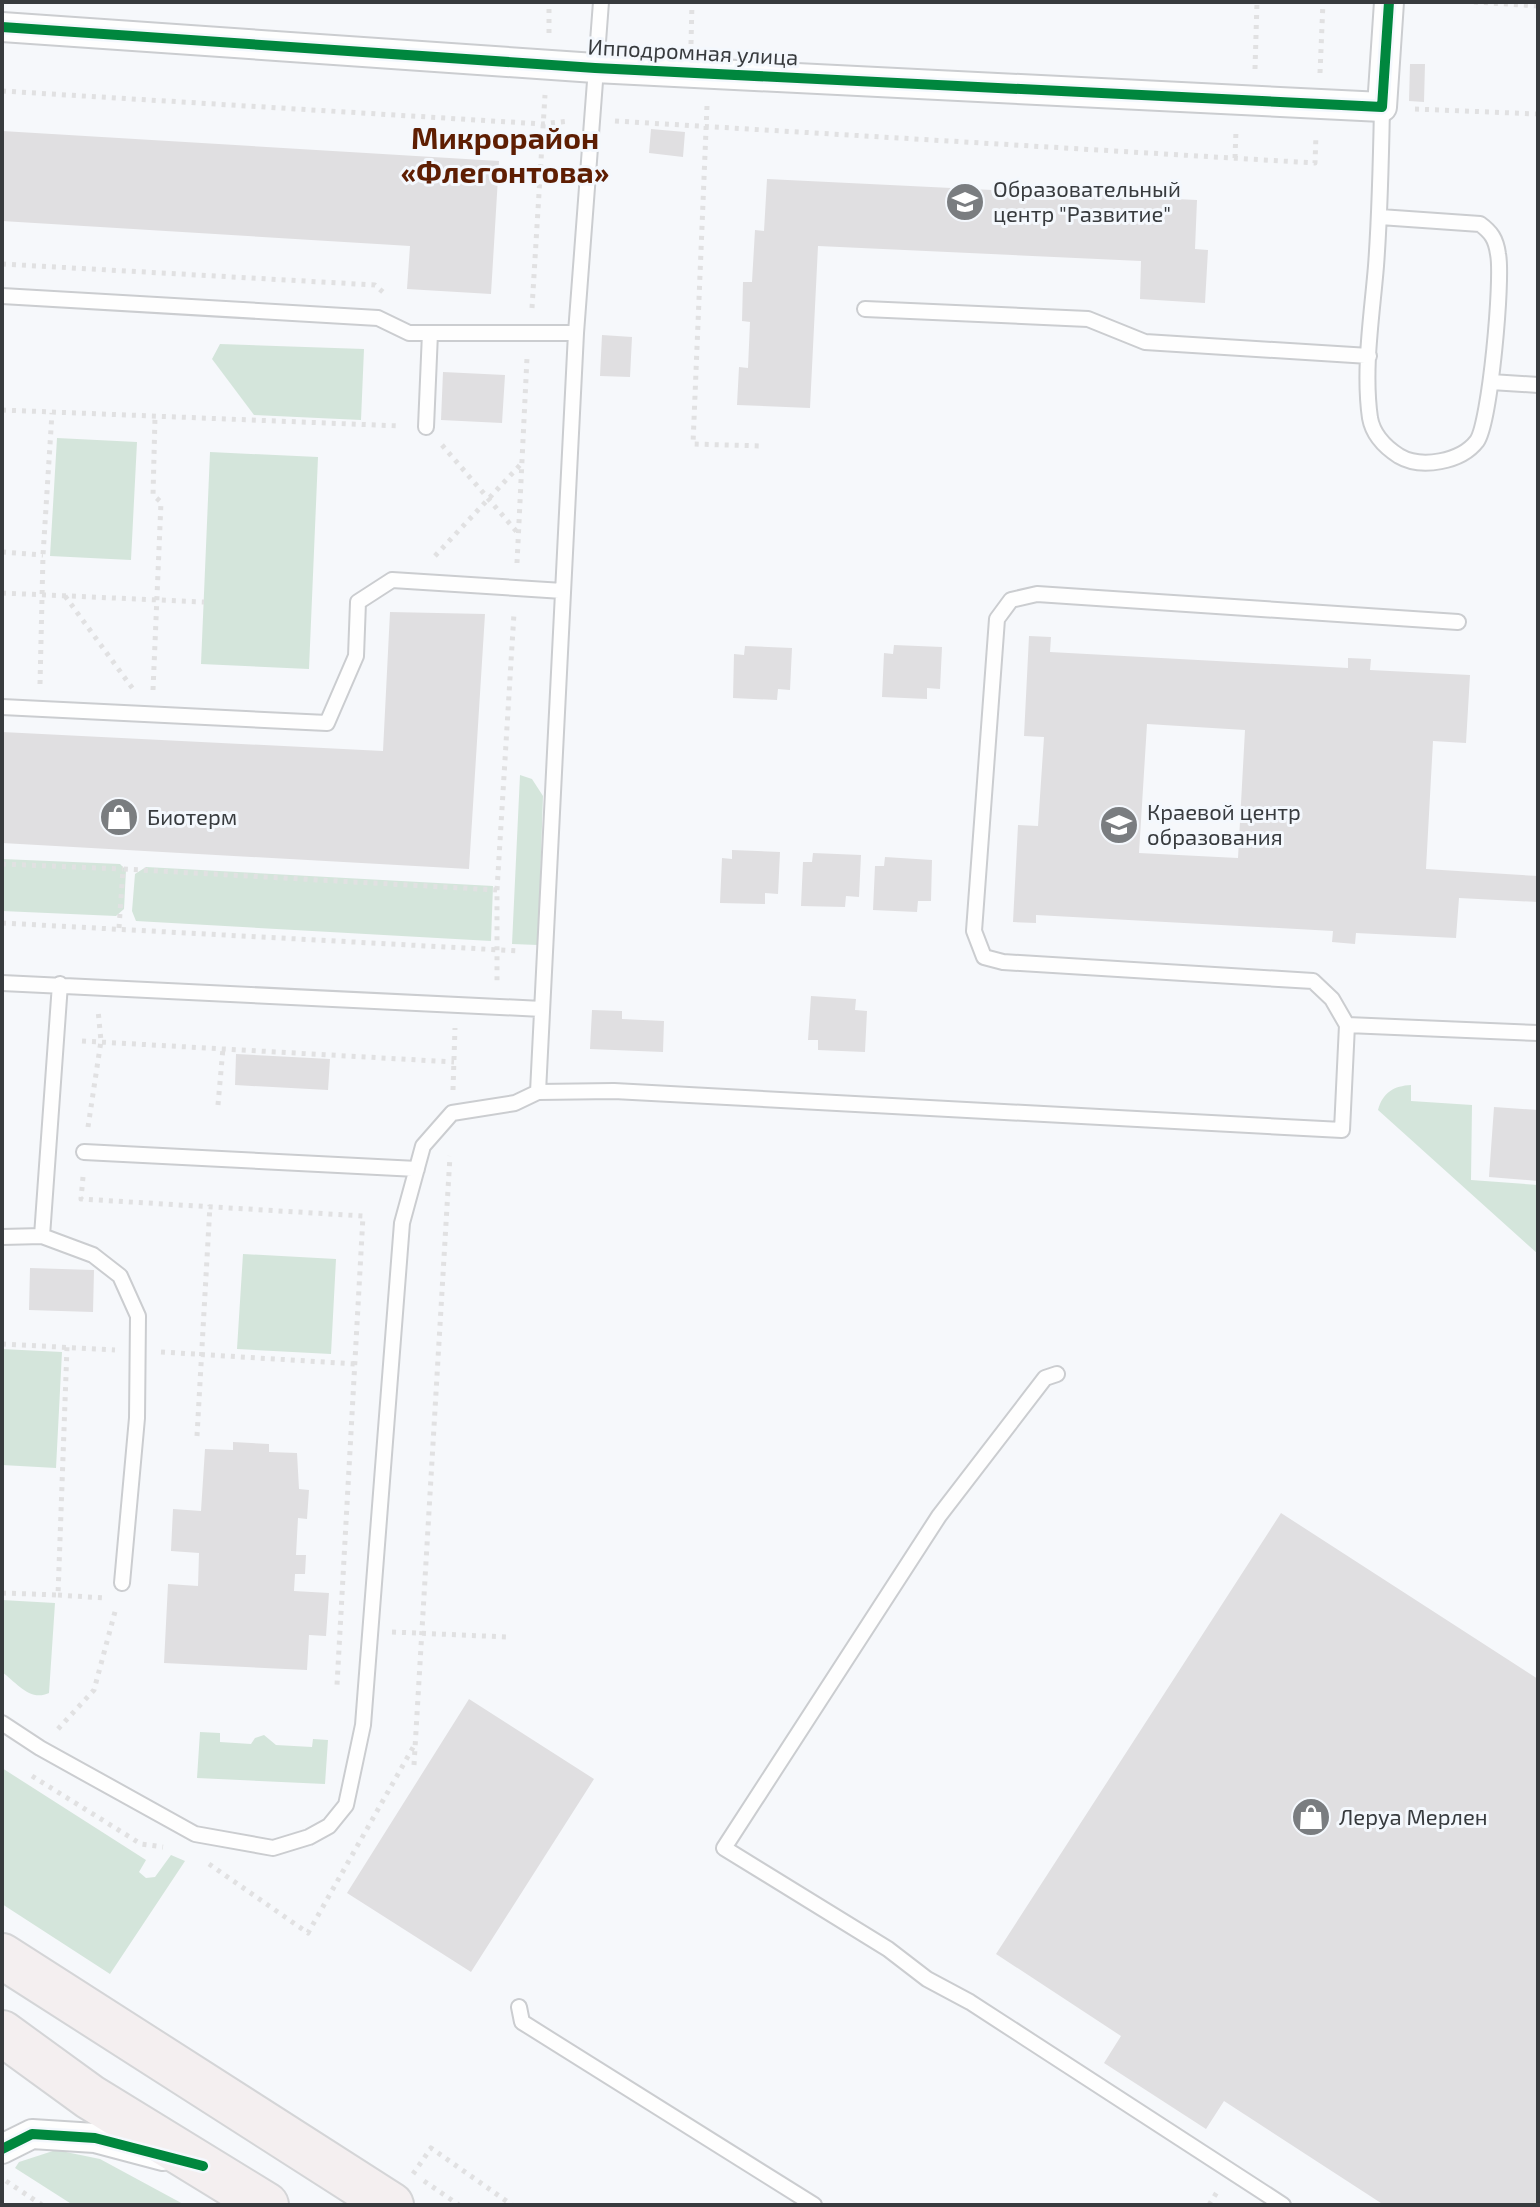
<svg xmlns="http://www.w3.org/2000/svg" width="1540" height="2207" font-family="'Exo 2',sans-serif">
  <rect width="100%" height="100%" fill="#f6f8fb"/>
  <path fill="#d4e5db" d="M 220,344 L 364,349 L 361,420 L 254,415 L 212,359 Z
    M 57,438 L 137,442 L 131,560 L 50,556 Z
    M 210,452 L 318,457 L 309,669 L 201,664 Z
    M 520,775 L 532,779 L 543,796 L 538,945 L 512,944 Z
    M 2,859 L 120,864 L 126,870 L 124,909 L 116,916 L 2,911 Z
    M 146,867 L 493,886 L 491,941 L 136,921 L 132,911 L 135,874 Z
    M 1411,1085 L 1411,1101 L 1472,1105 L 1471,1180 L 1538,1185 L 1538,1254 L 1378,1110 C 1383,1092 1394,1086 1411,1085 Z
    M 243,1254 L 336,1259 L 331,1354 L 237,1349 Z
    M 2,1349 L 62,1352 L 56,1468 L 2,1465 Z
    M 2,1600 L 55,1603 L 49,1693 C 30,1702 17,1683 2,1672 Z
    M 200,1732 L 220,1733 L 220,1742 L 251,1744 L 255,1738 L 264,1735 L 276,1745 L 312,1747 L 313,1739 L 328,1740 L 325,1784 L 197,1778 Z
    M 2,1768 L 146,1860 L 139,1872 L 146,1878 L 155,1877 L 171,1855 L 185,1861 L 110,1974 L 2,1904 Z
    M 56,2150 L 100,2159 L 185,2205 L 73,2205 L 15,2168 L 19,2162 Z"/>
  <path fill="#e0dfe1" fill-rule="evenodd" d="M 1410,64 L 1425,64 L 1424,102 L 1409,101 Z
    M 651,129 L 685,132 L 683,157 L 649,153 Z
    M 2,131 L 499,161 L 491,294 L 407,289 L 410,246 L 2,221 Z
    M 767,179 L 1197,200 L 1195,249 L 1208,250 L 1205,303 L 1140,299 L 1141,261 L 818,246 L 810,408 L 737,405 L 739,367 L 748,368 L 750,322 L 742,321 L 743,282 L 752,282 L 755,230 L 764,231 Z
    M 602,335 L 632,337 L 630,377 L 600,376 Z
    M 443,372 L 505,375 L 502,423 L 441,420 Z
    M 390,612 L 485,614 L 469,869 L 2,843 L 2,732 L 383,751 Z
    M 1029,636 L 1051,637 L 1050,652 L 1348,668 L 1348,658 L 1371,659 L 1370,670 L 1470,675 L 1466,743 L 1433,741 L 1426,869 L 1538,876 L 1538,902 L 1459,898 L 1456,938 L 1356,933 L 1355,944 L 1332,942 L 1333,931 L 1036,915 L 1036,923 L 1013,922 L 1018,825 L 1038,826 L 1044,737 L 1024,736 ZM 1147,724 L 1245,730 L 1238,858 L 1139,853 Z
    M 894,645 L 942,647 L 940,689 L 927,688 L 927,699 L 882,697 L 884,653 L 893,654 Z
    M 745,646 L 792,648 L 790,690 L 778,689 L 777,700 L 733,698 L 734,654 L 744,655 Z
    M 732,850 L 780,852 L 778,894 L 765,893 L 765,904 L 720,903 L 722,858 L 732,859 Z
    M 813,853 L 861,855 L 859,897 L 846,896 L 845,907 L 801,906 L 803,862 L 812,862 Z
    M 885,857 L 932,860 L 931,901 L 918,901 L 917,912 L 873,910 L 875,866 L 884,866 Z
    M 811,996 L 856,999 L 855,1010 L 867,1011 L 865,1052 L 818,1050 L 818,1040 L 808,1040 Z
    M 592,1010 L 622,1011 L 622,1019 L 664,1021 L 663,1052 L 590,1049 Z
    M 236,1054 L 330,1059 L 328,1090 L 235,1085 Z
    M 1494,1107 L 1538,1110 L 1538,1181 L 1489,1177 Z
    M 30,1268 L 94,1270 L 93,1312 L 29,1310 Z
    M 233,1442 L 269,1444 L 269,1452 L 297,1453 L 299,1489 L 309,1490 L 307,1519 L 298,1518 L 296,1555 L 306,1555 L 305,1574 L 295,1574 L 294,1591 L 329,1593 L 326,1636 L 309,1635 L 307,1670 L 164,1663 L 168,1584 L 198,1586 L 199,1553 L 171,1551 L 173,1509 L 201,1511 L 205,1449 L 233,1450 Z
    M 1281,1513 L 1538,1679 L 1538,2205 L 1384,2205 L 1224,2101 L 1206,2129 L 1104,2063 L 1121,2036 L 996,1954 Z
    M 469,1699 L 594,1779 L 471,1972 L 347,1893 Z"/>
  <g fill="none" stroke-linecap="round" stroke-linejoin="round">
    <g stroke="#cbcdd0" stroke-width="18">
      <path id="service" d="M 1380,217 L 1480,224 C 1491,232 1496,239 1498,254 C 1503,279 1490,422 1477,441 C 1461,462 1421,469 1399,456 C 1385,447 1373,435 1370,418 C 1363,369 1372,315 1376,266 C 1380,213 1381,160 1382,107
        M 2,296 L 378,318 L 409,333 L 576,333
        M 865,309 L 1088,319 L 1145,342 L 1369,356
        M 1491,382 L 1538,385
        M 426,427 L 430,333
        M 2,707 L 327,723 L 356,656 L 358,602 L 392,580 L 563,591
        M 2,983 L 542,1009
        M 1347,1025 L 1332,999 L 1313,981 L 1003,962 L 984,957 L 974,931 L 997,619 L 1011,600 L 1037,594 L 1458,622
        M 538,1092 L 614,1091 L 1342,1130 L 1347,1025 L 1538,1033
        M 84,1152 L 417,1169
        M 42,1236 L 60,984
        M 2,1237 L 42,1236 L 93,1255 L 120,1276 L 138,1316 L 137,1418 L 122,1583
        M 1057,1374 L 1045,1378 L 939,1516 L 724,1848 L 888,1949 L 927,1979 L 970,2002 L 1283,2205
        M 2,1723 L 40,1748 L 195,1834 L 273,1848 L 309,1837 L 329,1826 L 346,1805 L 363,1725 L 402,1223 L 423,1146 L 452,1113 L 515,1103 L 538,1092 L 576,333 L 601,2
        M 519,2007 L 522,2022 L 814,2205"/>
    </g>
    <g stroke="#cbcdd0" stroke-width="32">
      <path id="minor" d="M 2,27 L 595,68 L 1382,107 L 1389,2
        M 2,2149 L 32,2134 L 95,2138 L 163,2156"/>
    </g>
    <g stroke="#d4d5d7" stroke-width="48">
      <path id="primary" d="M 2,1956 L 391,2205
        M 2,2033 L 90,2097 L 266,2205"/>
    </g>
    <path stroke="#e1e1e2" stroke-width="5" stroke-dasharray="4 6" stroke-linecap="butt" d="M 1474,2 L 1538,6
      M 549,33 L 549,2
      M 691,44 L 692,2
      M 1255,69 L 1257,2
      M 1320,73 L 1323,2
      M 2,91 L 542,124 L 569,121
      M 707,106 L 693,444 L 762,446
      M 1415,109 L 1538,114
      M 615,121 L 1315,163 L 1316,135
      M 1235,158 L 1236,130
      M 2,264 L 375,285 L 384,293
      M 532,308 L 545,95
      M 2,410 L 401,426
      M 442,445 L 517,532
      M 2,552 L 43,555
      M 435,556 L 521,464
      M 517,563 L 527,358
      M 2,593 L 204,602
      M 65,596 L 133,689
      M 40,684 L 43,555 L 52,413
      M 153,690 L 161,502 L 153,495 L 155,417
      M 2,864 L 123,869
      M 497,890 L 514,613
      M 2,923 L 520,951
      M 119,928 L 123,869 L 497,890 L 497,984
      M 82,1041 L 454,1062
      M 453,1090 L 455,1028
      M 218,1105 L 223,1048
      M 88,1127 L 101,1041 L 98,1010
      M 83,1177 L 81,1199 L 363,1216 L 337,1685
      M 2,1344 L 115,1350
      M 161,1352 L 356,1364
      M 197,1436 L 210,1205
      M 2,1593 L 58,1595 L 67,1347
      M 58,1595 L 105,1598
      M 392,1632 L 507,1637
      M 58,1729 L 94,1690 L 116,1608
      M 414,1765 L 450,1156
      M 32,1776 L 141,1844 L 163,1847
      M 209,1864 L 308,1933 L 415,1744
      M 413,2174 L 431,2148 L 512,2205
      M 6,2181 L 42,2205
      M 424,2181 L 459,2205
      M 1209,2205 L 1217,2192"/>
    <use href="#service" stroke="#fefefe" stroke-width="14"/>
    <use href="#minor" stroke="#fefefe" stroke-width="28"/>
    <use href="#primary" stroke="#f4eff0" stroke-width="44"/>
    <g stroke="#f4f8fd" stroke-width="15">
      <path id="cycleway" d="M 2,27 L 595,68 L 1382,107 L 1389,2
        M 2,2149 L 32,2134 L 95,2138 L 203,2166"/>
    </g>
    <use href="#cycleway" stroke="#00873e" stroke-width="10"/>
  </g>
  <defs>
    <g id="school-disc" transform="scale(2)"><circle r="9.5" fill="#7a7d80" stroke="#f4f8fd"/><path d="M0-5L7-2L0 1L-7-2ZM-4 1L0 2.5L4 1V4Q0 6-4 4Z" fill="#fff"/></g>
    <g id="shop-disc" transform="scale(2)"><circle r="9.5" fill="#7a7d80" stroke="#f4f8fd"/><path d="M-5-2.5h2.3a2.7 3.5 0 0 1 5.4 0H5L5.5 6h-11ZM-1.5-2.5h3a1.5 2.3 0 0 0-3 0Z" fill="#fff"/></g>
  </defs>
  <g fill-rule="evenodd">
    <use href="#school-disc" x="965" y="202"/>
    <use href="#shop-disc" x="119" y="817"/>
    <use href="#school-disc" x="1119" y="825"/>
    <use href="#shop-disc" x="1311" y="1817"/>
  </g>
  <g text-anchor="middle" stroke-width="6" stroke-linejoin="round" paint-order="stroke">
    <g font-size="22" fill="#383b3e" stroke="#f4f8fd">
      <text transform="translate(693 52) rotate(3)" y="8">Ипподромная улица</text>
    </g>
    <g font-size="22" fill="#383b3e" stroke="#f4f8fd" text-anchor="start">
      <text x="993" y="197">Образовательный<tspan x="993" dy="25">центр "Развитие"</tspan></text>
      <text x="1147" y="820">Краевой центр<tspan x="1147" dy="25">образования</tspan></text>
      <text x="147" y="825">Биотерм</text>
      <text x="1339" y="1825">Леруа Мерлен</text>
    </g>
    <g font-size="30" font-weight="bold" fill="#5e1e03" stroke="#f4f8fd">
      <text x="505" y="149">Микрорайон<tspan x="505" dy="34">«Флегонтова»</tspan></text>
    </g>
  </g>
  <rect width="1540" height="2207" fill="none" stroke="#383b3e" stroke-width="8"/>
</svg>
